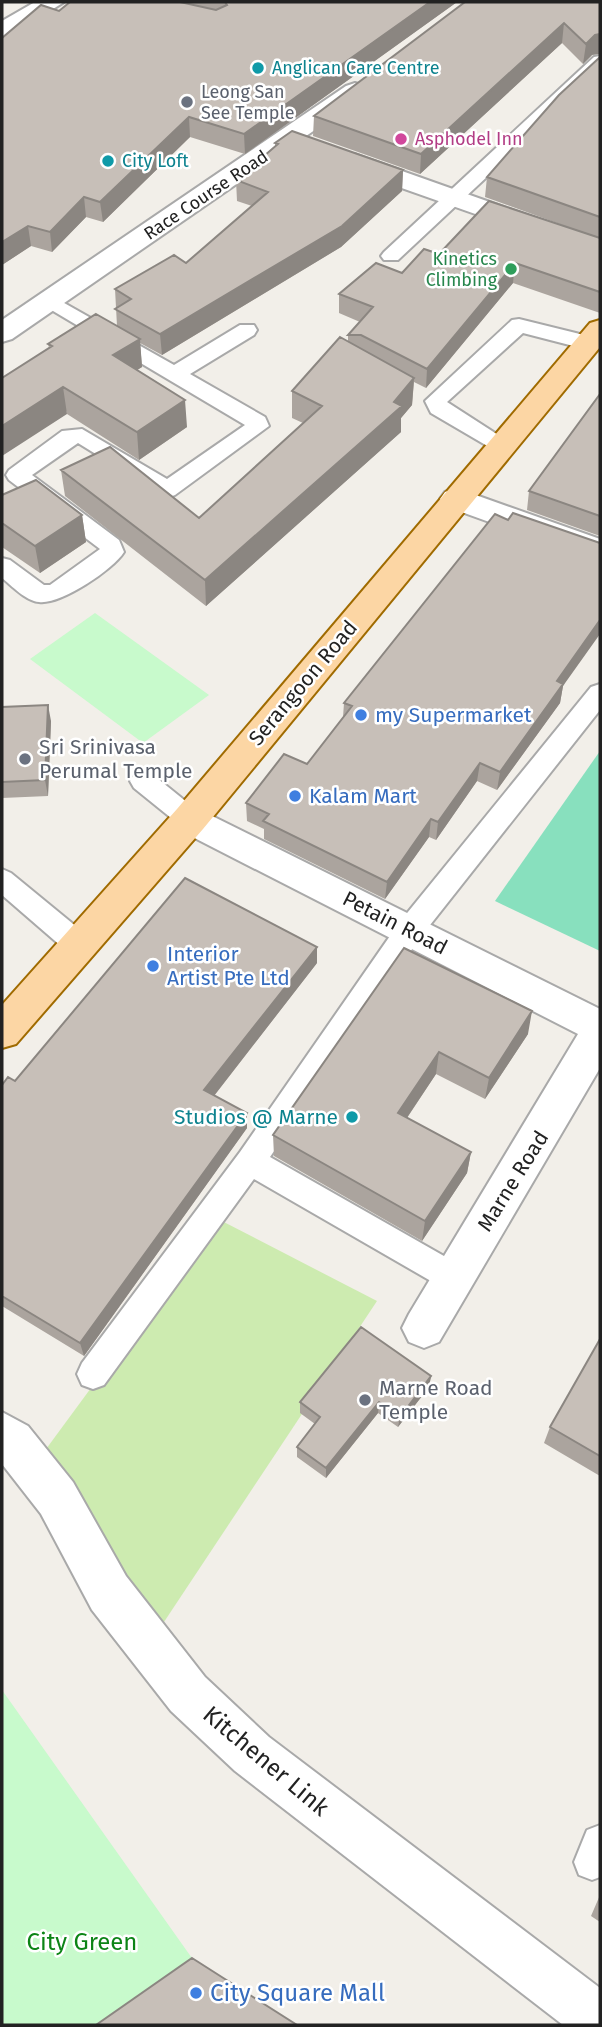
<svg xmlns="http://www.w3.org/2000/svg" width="602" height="2027" font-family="'Fira Sans',sans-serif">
  <rect width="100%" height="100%" fill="#f2efe9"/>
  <path fill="#cdebb0" d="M 216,1218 L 377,1301 L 156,1634 L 38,1460 Z"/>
  <path fill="#c8facc" d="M 95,613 L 209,695 L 143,743 L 30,659 Z
    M 2,1690 L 194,1961 L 104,2025 L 2,2025 Z"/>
  <path fill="#88e0be" d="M 600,751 L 600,951 L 495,901 Z"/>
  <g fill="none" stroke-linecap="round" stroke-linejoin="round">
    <g stroke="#a9a9a9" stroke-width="4">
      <path id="service" d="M 600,56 L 600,71 L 398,260 L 384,260 L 381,256 L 384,252 L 594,57 Z
        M 50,295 L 174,365 L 240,325 L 254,325 L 257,330 L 254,335 L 190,374 L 265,417 L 269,426 L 175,495 L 167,498 L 78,443 L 32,475 L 119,540 L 124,552 C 113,570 60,605 39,602 C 26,601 12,586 2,578 L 2,558 L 10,560 L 44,585 L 50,585 L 100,549 L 9,480 L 6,475 L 9,470 L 62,431 L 82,429 L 167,479 L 245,425 L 43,305 L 40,301 Z
        M 519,319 L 596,338 L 599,343 L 589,350 L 523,333 L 447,402 L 509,442 L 512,447 L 509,452 L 501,454 L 431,413 L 425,401 L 512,320 Z
        M 600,684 L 600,710 L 419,939 L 270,1157 L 465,1268 L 469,1278 L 465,1288 L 454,1292 L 443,1288 L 254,1179 L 104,1385 L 93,1389 L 82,1385 L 77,1374 L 82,1363 L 240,1152 L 399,923 L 591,687 Z
        M 143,771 L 152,774 L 199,812 L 203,819 L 199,826 L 190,829 L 181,826 L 134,788 L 130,781 L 134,774 Z
        M 2,869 L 11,873 L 89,937 L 93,945 L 89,953 L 79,956 L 69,953 L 2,895 Z
        M 600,1825 L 600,1877 L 592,1880 L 579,1875 L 574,1862 L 587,1830 Z"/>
    </g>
    <g stroke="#a9a9a9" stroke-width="4">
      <path id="minor" d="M 355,83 L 364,86 L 368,91 L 364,96 L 12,339 L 2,342 L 2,320 L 346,86 Z
        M 354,154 L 600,241 L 600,258 L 345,168 L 341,162 L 345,156 Z
        M 456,488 L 600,539 L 600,562 L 445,506 L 440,499 L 445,492 Z
        M 190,805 L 600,1009 L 600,1068 L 439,1342 L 424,1348 L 409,1342 L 402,1328 L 409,1314 L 578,1034 L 177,829 L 172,819 L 177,809 Z
        M 2,1412 L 28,1426 L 73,1482 L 126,1576 L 205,1677 L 269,1737 L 600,1988 L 600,2025 L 563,2025 L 235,1771 L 171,1711 L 92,1610 L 41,1514 L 2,1464 Z"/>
    </g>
    <g stroke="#a9a9a9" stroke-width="4">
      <path id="tertiary" d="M 35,2 L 64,2 L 11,36 L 2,38 L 2,21 Z"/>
    </g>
    <g stroke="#a06b00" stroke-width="4">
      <path id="primary" d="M 600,320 L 600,347 L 203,829 L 16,1044 L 2,1048 L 2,1005 L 177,809 L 590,323 Z"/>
    </g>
    <use href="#service" fill="#fff" fill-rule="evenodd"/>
    <use href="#minor" fill="#fff" fill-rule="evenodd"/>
    <use href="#tertiary" fill="#fff" fill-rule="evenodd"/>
    <use href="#primary" fill="#fcd6a4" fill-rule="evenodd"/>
  </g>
  <path fill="#aba49e" d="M 70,2 L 457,2 L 245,154 L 190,137 L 103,222 L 86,217 L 52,252 L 31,246 L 2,265 L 2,38 L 59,11 Z
    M 600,2 L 592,55 L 583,64 L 562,43 L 420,174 L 313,136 L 314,116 Z
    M 600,57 L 600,313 L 513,283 L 426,388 L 414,382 L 412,405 L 401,418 L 401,432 L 206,606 L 65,496 L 61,470 L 199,518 L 303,423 L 292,418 L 292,391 L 348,342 L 348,335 L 360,322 L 339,313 L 339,294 L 402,273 L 439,254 L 579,231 L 485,197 L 487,177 Z
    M 275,143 L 403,170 L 402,191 L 341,247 L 162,355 L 140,343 L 142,367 L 137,370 L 187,427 L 139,460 L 67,414 L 48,344 L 117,326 L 115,289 L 186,263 L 252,206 L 237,201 L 236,180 L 275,146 Z
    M 600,394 L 600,536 L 527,510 L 529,491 Z
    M 2,495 L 82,515 L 86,542 L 40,573 L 2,547 Z
    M 508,520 L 563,686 L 560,703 L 497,790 L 477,781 L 436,840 L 429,837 L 385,899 L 264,839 L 264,829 L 247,821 L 246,803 L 307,764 L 343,717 L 344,703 Z
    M 2,707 L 51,721 L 48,796 L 2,798 Z
    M 404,948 L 528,1034 L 485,1099 L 436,1074 L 407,1118 L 471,1152 L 467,1173 L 422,1241 L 274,1156 L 273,1135 Z
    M 317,963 L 214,1096 L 247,1113 L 247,1128 L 84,1356 L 2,1306 L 2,1085 L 15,1081 Z
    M 600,1339 L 600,1476 L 544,1443 L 550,1427 Z
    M 431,1376 L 429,1387 L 398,1427 L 378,1413 L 326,1478 L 297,1457 L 297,1447 L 315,1424 L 300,1413 L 300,1402 Z
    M 600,1895 L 600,1922 L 591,1916 Z"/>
  <path fill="#8b8681" d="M 430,2 L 457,2 L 245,154 L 244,134 Z
    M 564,23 L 562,43 L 420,174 L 421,154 Z
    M 600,34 L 600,54 L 592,55 L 583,64 L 586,44 L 595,35 Z
    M 189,117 L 190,137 L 103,222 L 100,202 Z
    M 403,170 L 402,191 L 341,247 L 162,355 L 160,334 Z
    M 84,197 L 86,217 L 52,252 L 50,232 Z
    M 28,226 L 31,246 L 2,265 L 2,242 Z
    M 515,263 L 513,283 L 426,388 L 427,369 Z
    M 140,339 L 142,367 L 116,383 L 113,355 Z
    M 414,378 L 412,405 L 401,418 L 401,432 L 206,606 L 205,580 L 394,402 Z
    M 63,387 L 67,414 L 2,456 L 2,426 Z
    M 185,400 L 187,427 L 139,460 L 137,432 Z
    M 82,515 L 86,542 L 40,573 L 35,546 Z
    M 600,620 L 600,634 L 563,686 L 560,703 L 497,790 L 500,772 L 557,681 Z
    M 48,705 L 51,721 L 48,796 L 45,780 Z
    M 480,763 L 477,781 L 436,840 L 438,822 Z
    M 431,819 L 429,837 L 385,899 L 387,882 Z
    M 317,947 L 317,963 L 206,1106 L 204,1090 Z
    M 532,1011 L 528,1034 L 485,1099 L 489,1078 Z
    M 439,1052 L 436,1074 L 396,1134 L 398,1113 Z
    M 247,1113 L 247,1128 L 84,1356 L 80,1343 Z
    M 471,1152 L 467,1173 L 422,1241 L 425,1221 Z
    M 431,1376 L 429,1387 L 398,1427 L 400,1417 Z
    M 379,1402 L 378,1413 L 326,1478 L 326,1468 Z"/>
  <path fill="#c7bfb8" stroke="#8b8681" stroke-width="2" d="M 70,2 L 180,2 L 216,10 L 227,5 L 225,2 L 430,2 L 244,134 L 189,117 L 100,202 L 84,197 L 50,232 L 28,226 L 2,242 L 2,38 L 41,5 L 59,11 Z
    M 465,2 L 600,2 L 600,34 L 595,35 L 586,44 L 564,23 L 421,154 L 314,116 Z
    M 600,57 L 600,217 L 487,177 L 559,95 Z
    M 292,131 L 403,170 L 342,226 L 160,334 L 115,309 L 131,299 L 115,289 L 174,255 L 186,263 L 268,192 L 236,180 L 278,144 L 275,143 Z
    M 489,201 L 600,238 L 600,292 L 515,263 L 427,369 L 361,335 L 348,335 L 373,307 L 339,294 L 376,263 L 402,273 L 424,249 L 439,254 Z
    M 96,314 L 140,339 L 113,355 L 185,400 L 137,432 L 63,387 L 2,426 L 2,378 L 52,346 L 48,344 Z
    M 340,337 L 414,378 L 394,402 L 402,406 L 205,580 L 61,470 L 110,447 L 199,518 L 322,406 L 292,391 Z
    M 600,394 L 600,516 L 529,491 Z
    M 36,480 L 82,515 L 35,546 L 2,523 L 2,495 Z
    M 513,513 L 600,543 L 600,620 L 557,681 L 563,684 L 500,772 L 480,763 L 438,822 L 431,819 L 387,882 L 263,821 L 269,814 L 246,803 L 284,754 L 307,764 L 352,706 L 344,703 L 495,514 L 508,520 Z
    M 48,705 L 45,780 L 2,782 L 2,707 Z
    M 185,878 L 317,947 L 204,1090 L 247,1113 L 80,1343 L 2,1296 L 2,1085 L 8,1077 L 15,1081 Z
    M 404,948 L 532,1011 L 489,1078 L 439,1052 L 398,1113 L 471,1152 L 425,1221 L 273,1135 Z
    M 361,1327 L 431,1376 L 400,1417 L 379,1402 L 326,1468 L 297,1447 L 320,1417 L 300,1402 Z
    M 600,1339 L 600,1456 L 550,1427 Z
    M 192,1958 L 297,2025 L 96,2025 Z"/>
  <g fill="#0f9aa8" stroke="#fff" stroke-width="2.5">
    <circle cx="258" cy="68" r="7"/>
    <circle cx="108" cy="161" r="7"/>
    <circle cx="352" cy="1117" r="7"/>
  </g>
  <g fill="#6b7280" stroke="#fff" stroke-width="2.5">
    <circle cx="187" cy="102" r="7"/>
    <circle cx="25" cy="759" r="7"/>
    <circle cx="365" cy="1400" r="7"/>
  </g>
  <circle fill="#d1479c" stroke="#fff" stroke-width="2.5" cx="401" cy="139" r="7"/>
  <circle fill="#2e9e5b" stroke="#fff" stroke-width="2.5" cx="511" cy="269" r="7"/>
  <g fill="#3f7fe0" stroke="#fff" stroke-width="2.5">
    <circle cx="361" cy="715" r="7"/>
    <circle cx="295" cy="796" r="7"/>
    <circle cx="153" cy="966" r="7"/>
    <circle cx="196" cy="1993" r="7"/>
  </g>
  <g text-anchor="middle" stroke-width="5" stroke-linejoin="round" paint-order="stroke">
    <g font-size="18" fill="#0d838f" stroke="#fff" text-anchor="start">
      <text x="272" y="74">Anglican Care Centre</text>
      <text x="122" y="167">City Loft</text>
    </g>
    <g font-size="18" fill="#5b616d" stroke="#fff" text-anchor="start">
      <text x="201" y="98">Leong San<tspan x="201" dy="21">See Temple</tspan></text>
    </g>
    <g font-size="18" fill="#b23c85" stroke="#fff" text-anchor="start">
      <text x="415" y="145">Asphodel Inn</text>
    </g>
    <g font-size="18" fill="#222" stroke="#fff">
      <text transform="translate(206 195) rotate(-34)" y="6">Race Course Road</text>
    </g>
    <g font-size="18" fill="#27864d" stroke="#fff" text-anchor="end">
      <text x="497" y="265">Kinetics<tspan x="497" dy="21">Climbing</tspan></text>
    </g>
    <g font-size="21" fill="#222" stroke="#fff">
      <text transform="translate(303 683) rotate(-50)" y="7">Serangoon Road</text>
      <text transform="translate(395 923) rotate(27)" y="7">Petain Road</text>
      <text transform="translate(513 1181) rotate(-58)" y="7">Marne Road</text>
    </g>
    <g font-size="21" fill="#366cbe" stroke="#fff" text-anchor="start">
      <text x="375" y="722">my Supermarket</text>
      <text x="309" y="803">Kalam Mart</text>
      <text x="167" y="961">Interior<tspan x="167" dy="24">Artist Pte Ltd</tspan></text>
    </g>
    <g font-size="21" fill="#5b616d" stroke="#fff" text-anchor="start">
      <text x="39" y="754">Sri Srinivasa<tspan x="39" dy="24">Perumal Temple</tspan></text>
      <text x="379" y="1395">Marne Road<tspan x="379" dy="24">Temple</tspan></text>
    </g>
    <g font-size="21" fill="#0d838f" stroke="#fff" text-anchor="end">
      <text x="338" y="1124">Studios @ Marne</text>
    </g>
    <g font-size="24" fill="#222" stroke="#fff">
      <text transform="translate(266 1761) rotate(40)" y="8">Kitchener Link</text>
    </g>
    <g font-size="24" fill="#0c8416" stroke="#fff">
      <text x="82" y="1950">City Green</text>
    </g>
    <g font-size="24" fill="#366cbe" stroke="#fff" text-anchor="start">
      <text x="210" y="2001">City Square Mall</text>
    </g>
  </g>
  <rect width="602" height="2027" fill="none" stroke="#222222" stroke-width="7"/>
</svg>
